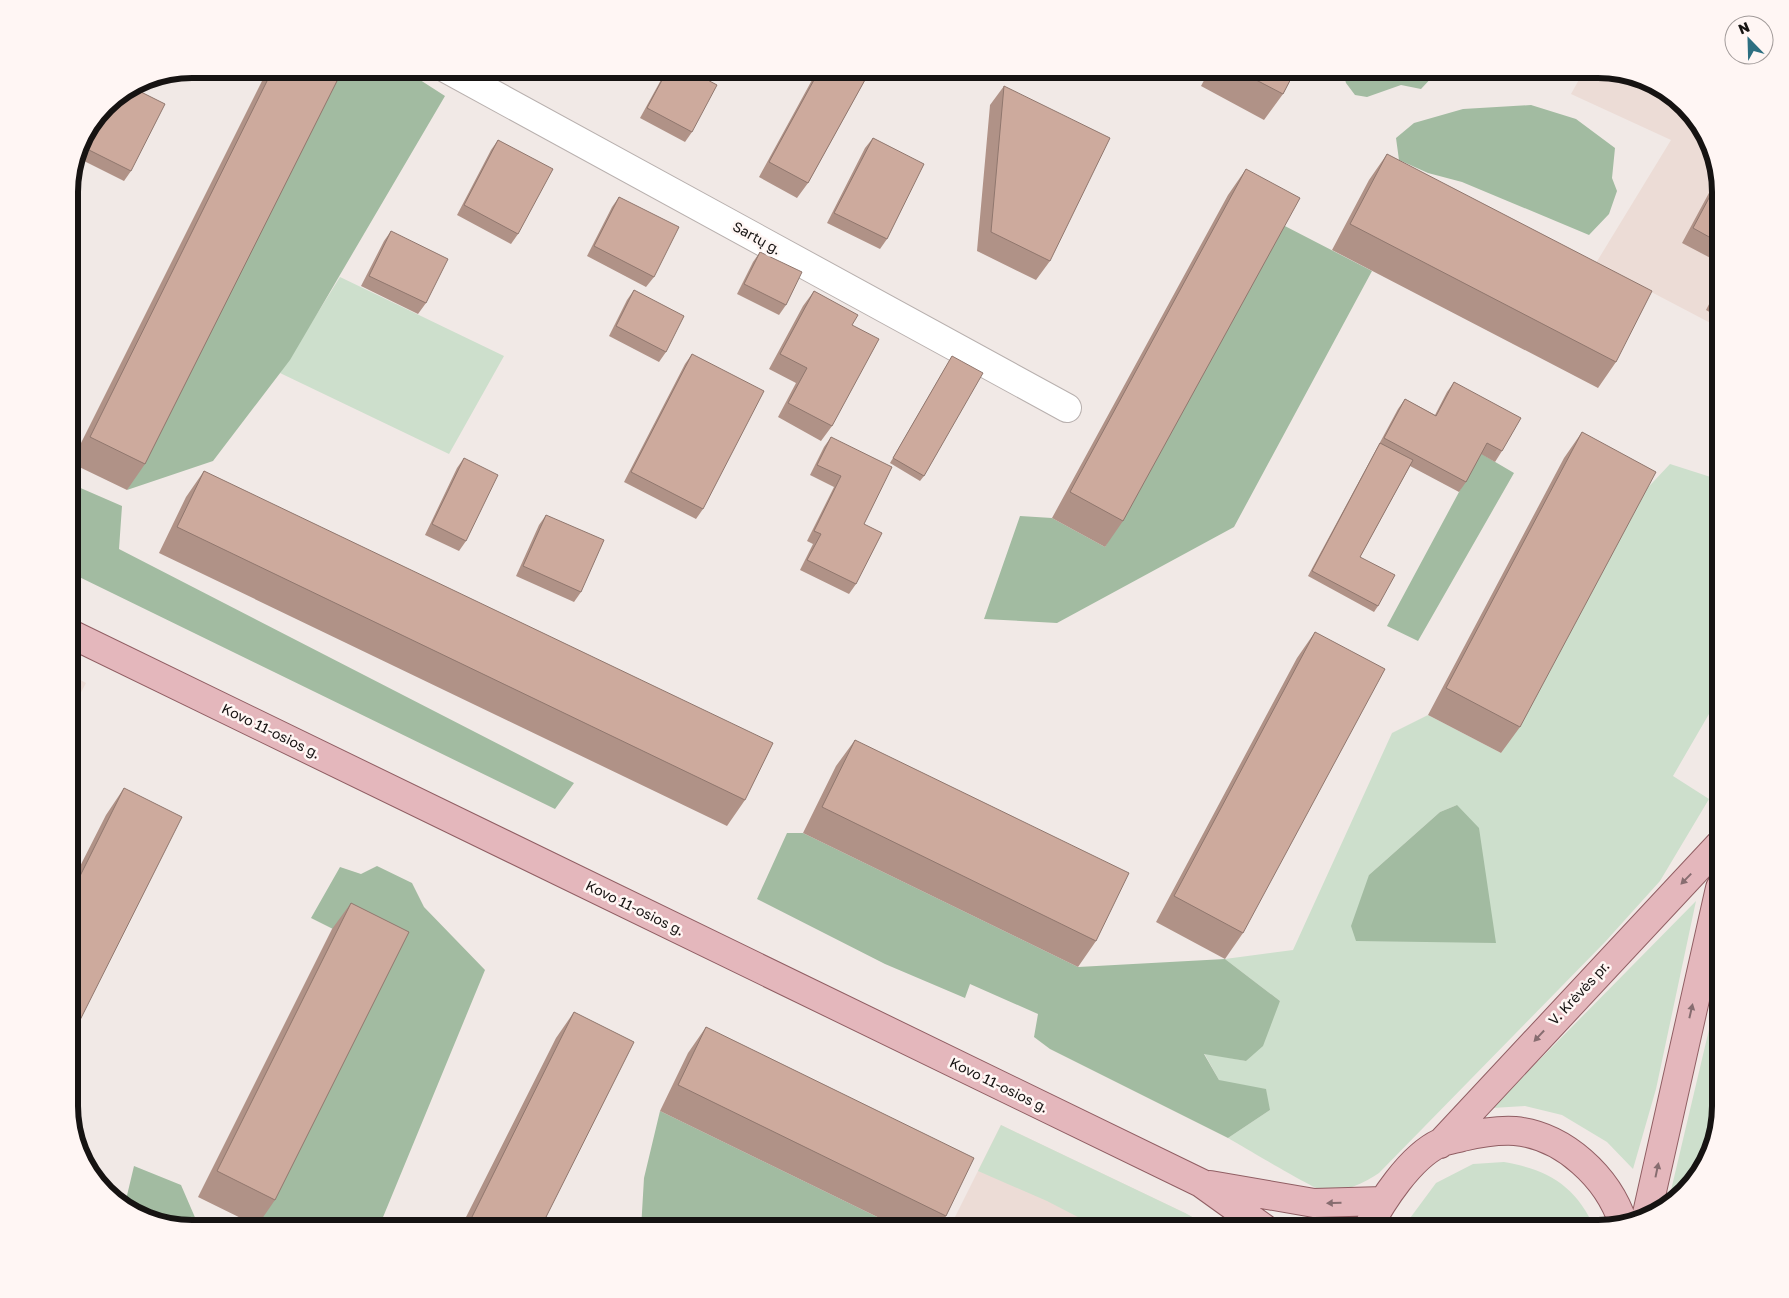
<svg xmlns="http://www.w3.org/2000/svg" width="1789" height="1298" font-family="'Golos Text',sans-serif">
  <rect width="100%" height="100%" fill="#f1e9e6"/>
  <path fill="#ecdcd6" d="M 1585,69 L 1636,75 L 1672,94 L 1707,137 L 1720,192 L 1720,328 L 1596,263 L 1671,140 L 1571,94 Z
    M 69,674 L 86,683 L 69,715 Z
    M 1001,1125 L 1185,1213 L 1214,1229 L 949,1229 Z"/>
  <path fill="#cddfcc" fill-rule="evenodd" d="M 340,277 L 504,356 L 449,454 L 280,373 Z
    M 1670,464 L 1720,480 L 1720,695 L 1673,776 L 1709,799 L 1660,881 L 1605,942 L 1379,1173 C 1364,1183 1345,1192 1326,1192 C 1317,1191 1242,1146 1228,1138 L 1270,1110 L 1219,1080 L 1204,1053 L 1246,1061 L 1280,1001 L 1225,959 L 1293,950 L 1392,733 L 1428,715 L 1501,753 L 1638,498 ZM 1457,805 L 1369,875 L 1440,812 Z
    M 1696,901 L 1656,1089 L 1633,1169 L 1607,1142 L 1562,1115 L 1525,1106 L 1492,1108 Z
    M 1720,983 L 1720,1100 L 1711,1116 L 1707,1158 L 1695,1181 L 1668,1203 Z
    M 1001,1125 L 1185,1213 L 1214,1229 L 1101,1229 L 1047,1201 L 978,1171 Z
    M 1504,1162 C 1549,1170 1576,1186 1595,1229 L 1402,1229 L 1436,1183 L 1473,1164 Z"/>
  <path fill="#a2bba1" d="M 338,69 L 403,69 L 445,96 L 290,360 L 213,461 L 127,490 Z
    M 1342,69 L 1433,69 L 1435,74 L 1421,89 L 1401,85 L 1367,97 L 1355,95 L 1346,83 Z
    M 1531,105 L 1576,119 L 1615,148 L 1612,178 L 1617,191 L 1609,214 L 1589,235 L 1462,182 L 1428,173 L 1399,160 L 1396,138 L 1414,123 L 1463,109 Z
    M 1281,224 L 1372,271 L 1234,527 L 1057,623 L 984,619 L 1020,516 L 1052,518 L 1105,547 Z
    M 1480,453 L 1514,473 L 1418,641 L 1387,626 Z
    M 69,483 L 122,506 L 119,549 L 574,783 L 555,809 L 69,572 Z
    M 1457,805 L 1479,828 L 1496,943 L 1356,941 L 1351,926 L 1369,875 L 1440,812 Z
    M 787,833 L 803,833 L 1078,967 L 1225,959 L 1280,1001 L 1263,1046 L 1246,1061 L 1204,1054 L 1219,1080 L 1266,1089 L 1270,1110 L 1228,1138 L 1050,1049 L 1034,1037 L 1038,1014 L 970,984 L 965,998 L 885,964 L 757,899 Z
    M 377,866 L 412,883 L 424,907 L 485,970 L 381,1222 L 257,1226 L 391,958 L 311,918 L 340,867 L 361,874 Z
    M 1720,1100 L 1714,1145 L 1707,1158 L 1711,1116 Z
    M 660,1111 L 902,1229 L 641,1229 L 644,1178 Z
    M 134,1166 L 181,1185 L 200,1229 L 152,1223 L 124,1208 Z"/>
  <g fill="none" stroke-linecap="round" stroke-linejoin="round">
    <g stroke="#b8b0ae" stroke-width="30">
      <path id="minor" d="M 447,69 L 1067,408"/>
    </g>
    <g stroke="#905e63" stroke-width="30">
      <path id="major" d="M 69,633 L 1201,1183 L 1265,1229
        M 1440,1144 L 1720,844
        M 1210,1185 L 1314,1203 L 1383,1201
        M 1646,1218 L 1720,888
        M 1367,1229 C 1382,1201 1410,1157 1440,1143 C 1447,1140 1455,1139 1462,1137 C 1479,1133 1498,1130 1515,1131 C 1564,1136 1608,1177 1623,1223"/>
    </g>
    <use href="#minor" stroke="#fff" stroke-width="28"/>
    <use href="#major" stroke="#e4b7bc" stroke-width="28"/>
  </g>
  <path fill="#b09287" d="M 190,69 L 183,79 L 169,73 Z
    M 268,69 L 343,69 L 145,464 L 127,490 L 71,463 Z
    M 573,69 L 592,69 L 587,77 Z
    M 667,69 L 687,69 L 692,132 L 685,142 L 640,118 Z
    M 818,69 L 871,69 L 808,183 L 797,198 L 759,177 Z
    M 1040,69 L 1071,69 L 1064,81 Z
    M 1210,69 L 1296,69 L 1283,94 L 1264,120 L 1201,86 Z
    M 1004,86 L 1050,261 L 1036,280 L 977,251 L 990,105 Z
    M 82,137 L 131,171 L 124,181 L 76,157 Z
    M 873,138 L 887,239 L 880,249 L 827,223 L 865,148 Z
    M 498,140 L 518,234 L 511,244 L 457,215 L 491,150 Z
    M 1387,154 L 1616,362 L 1598,388 L 1332,250 L 1369,180 Z
    M 1246,169 L 1123,521 L 1105,547 L 1052,518 L 1228,195 Z
    M 1717,178 L 1720,192 L 1720,263 L 1682,243 Z
    M 619,197 L 654,277 L 646,287 L 587,256 L 612,207 Z
    M 391,231 L 426,303 L 418,314 L 361,286 L 384,241 Z
    M 760,252 L 786,305 L 779,315 L 737,294 L 753,262 Z
    M 1720,283 L 1720,318 L 1706,310 Z
    M 634,290 L 666,352 L 659,362 L 609,336 L 627,300 Z
    M 814,291 L 852,325 L 832,426 L 821,441 L 778,417 L 796,383 L 769,369 L 803,306 Z
    M 692,354 L 703,509 L 696,519 L 624,482 L 685,364 Z
    M 952,356 L 924,476 L 920,481 L 890,463 Z
    M 1454,382 L 1502,451 L 1495,462 L 1481,454 L 1466,482 L 1459,492 L 1410,466 L 1360,557 L 1378,606 L 1374,612 L 1308,576 L 1398,409 L 1405,399 L 1435,415 L 1447,392 Z
    M 1582,432 L 1520,727 L 1501,753 L 1428,715 L 1564,458 Z
    M 831,437 L 864,524 L 856,584 L 849,594 L 800,570 L 813,544 L 807,541 L 834,487 L 810,475 L 824,447 Z
    M 464,458 L 466,541 L 459,551 L 425,535 L 457,468 Z
    M 204,471 L 745,800 L 727,826 L 159,553 L 186,497 Z
    M 546,515 L 581,592 L 574,602 L 516,576 L 539,525 Z
    M 1315,632 L 1243,933 L 1225,959 L 1156,922 L 1297,658 Z
    M 855,740 L 1096,941 L 1078,967 L 803,833 L 836,766 Z
    M 124,788 L 69,1042 L 69,888 L 106,815 Z
    M 351,903 L 275,1200 L 257,1226 L 198,1197 L 332,929 Z
    M 574,1012 L 540,1229 L 460,1229 L 556,1038 Z
    M 706,1027 L 946,1216 L 937,1229 L 902,1229 L 660,1111 L 688,1053 Z"/>
  <path fill="#cdaa9d" stroke="#90776e" d="M 273,69 L 343,69 L 145,464 L 90,437 Z
    M 668,69 L 687,69 L 717,85 L 692,132 L 647,108 Z
    M 820,69 L 871,69 L 808,183 L 769,162 Z
    M 1054,69 L 1071,69 L 1067,76 Z
    M 1235,69 L 1296,69 L 1283,94 Z
    M 1004,86 L 1110,138 L 1050,261 L 991,232 Z
    M 131,87 L 165,104 L 131,171 L 79,145 L 82,137 L 110,99 Z
    M 873,138 L 924,164 L 887,239 L 834,213 Z
    M 498,140 L 553,169 L 518,234 L 464,205 Z
    M 1387,154 L 1652,291 L 1616,362 L 1350,224 Z
    M 1246,169 L 1300,198 L 1123,521 L 1070,492 Z
    M 1718,181 L 1720,192 L 1720,243 L 1693,228 Z
    M 619,197 L 679,227 L 654,277 L 594,246 Z
    M 391,231 L 448,259 L 426,303 L 369,276 Z
    M 760,252 L 802,272 L 786,305 L 744,284 Z
    M 1720,288 L 1720,298 L 1716,296 Z
    M 634,290 L 684,316 L 666,352 L 616,326 Z
    M 814,291 L 858,315 L 852,325 L 879,339 L 832,426 L 788,403 L 807,368 L 780,354 Z
    M 692,354 L 764,391 L 703,509 L 631,472 Z
    M 952,356 L 983,373 L 924,476 L 893,458 Z
    M 1454,382 L 1521,418 L 1502,451 L 1487,443 L 1466,482 L 1384,438 L 1405,399 L 1436,416 Z
    M 1582,432 L 1656,472 L 1520,727 L 1446,688 Z
    M 831,437 L 892,467 L 864,524 L 882,533 L 856,584 L 807,560 L 821,534 L 814,531 L 841,476 L 817,465 Z
    M 1380,443 L 1413,460 L 1360,557 L 1395,575 L 1378,606 L 1312,571 Z
    M 464,458 L 498,475 L 466,541 L 432,524 Z
    M 204,471 L 773,743 L 745,800 L 177,527 Z
    M 546,515 L 604,540 L 581,592 L 523,566 Z
    M 1315,632 L 1385,669 L 1243,933 L 1174,896 Z
    M 855,740 L 1129,873 L 1096,941 L 822,807 Z
    M 124,788 L 182,817 L 69,1042 L 69,898 Z
    M 351,903 L 409,932 L 275,1200 L 217,1171 Z
    M 574,1012 L 634,1042 L 540,1229 L 466,1229 Z
    M 706,1027 L 974,1158 L 946,1216 L 678,1085 Z"/>
  <defs><path id="oneway-solid" d="M-6-.8H1V-3.2L6.5 0L1 3.2V.8H-6Z" transform="scale(1.25)"/></defs>
  <g fill="#876d70">
    <use href="#oneway-solid" transform="translate(1686 879) rotate(134)"/>
    <use href="#oneway-solid" transform="translate(1691 1011) rotate(-77)"/>
    <use href="#oneway-solid" transform="translate(1539 1036) rotate(133)"/>
    <use href="#oneway-solid" transform="translate(1657 1170) rotate(-78)"/>
    <use href="#oneway-solid" transform="translate(1334 1203) rotate(178)"/>
  </g>
  <g text-anchor="middle" stroke-width="5" stroke-linejoin="round" paint-order="stroke">
    <g font-size="14" fill="#161312" stroke="#fff6f4">
      <text transform="translate(757 238) rotate(29)" y="5">Sartų g.</text>
      <text transform="translate(271 731) rotate(26)" y="5">Kovo 11-osios g.</text>
      <text transform="translate(635 908) rotate(26)" y="5">Kovo 11-osios g.</text>
      <text transform="translate(1579 993) rotate(-47)" y="5">V. Krėvės pr.</text>
      <text transform="translate(999 1085) rotate(26)" y="5">Kovo 11-osios g.</text>
    </g>
  </g>
  <path d="M0 0H1789V1298H0ZM192 78H1598A114 114 0 0 1 1712 192V1106A114 114 0 0 1 1598 1220H192A114 114 0 0 1 78 1106V192A114 114 0 0 1 192 78Z" fill="#fff6f4" fill-rule="evenodd"/>
  <path fill="none" stroke="#161312" stroke-width="6" d="M192 78H1598A114 114 0 0 1 1712 192V1106A114 114 0 0 1 1598 1220H192A114 114 0 0 1 78 1106V192A114 114 0 0 1 192 78Z"/>
  <g transform="translate(1749 40) rotate(337)"><circle r="24" fill="#fff6f4" stroke="#a29b9a"/>
  <path d="M0-4L9 19L0 12L-9 19Z" fill="#2d6f81"/>
  <text y="-8" font-size="14" font-weight="bold" text-anchor="middle" fill="#161312">N</text>
  </g>
</svg>
